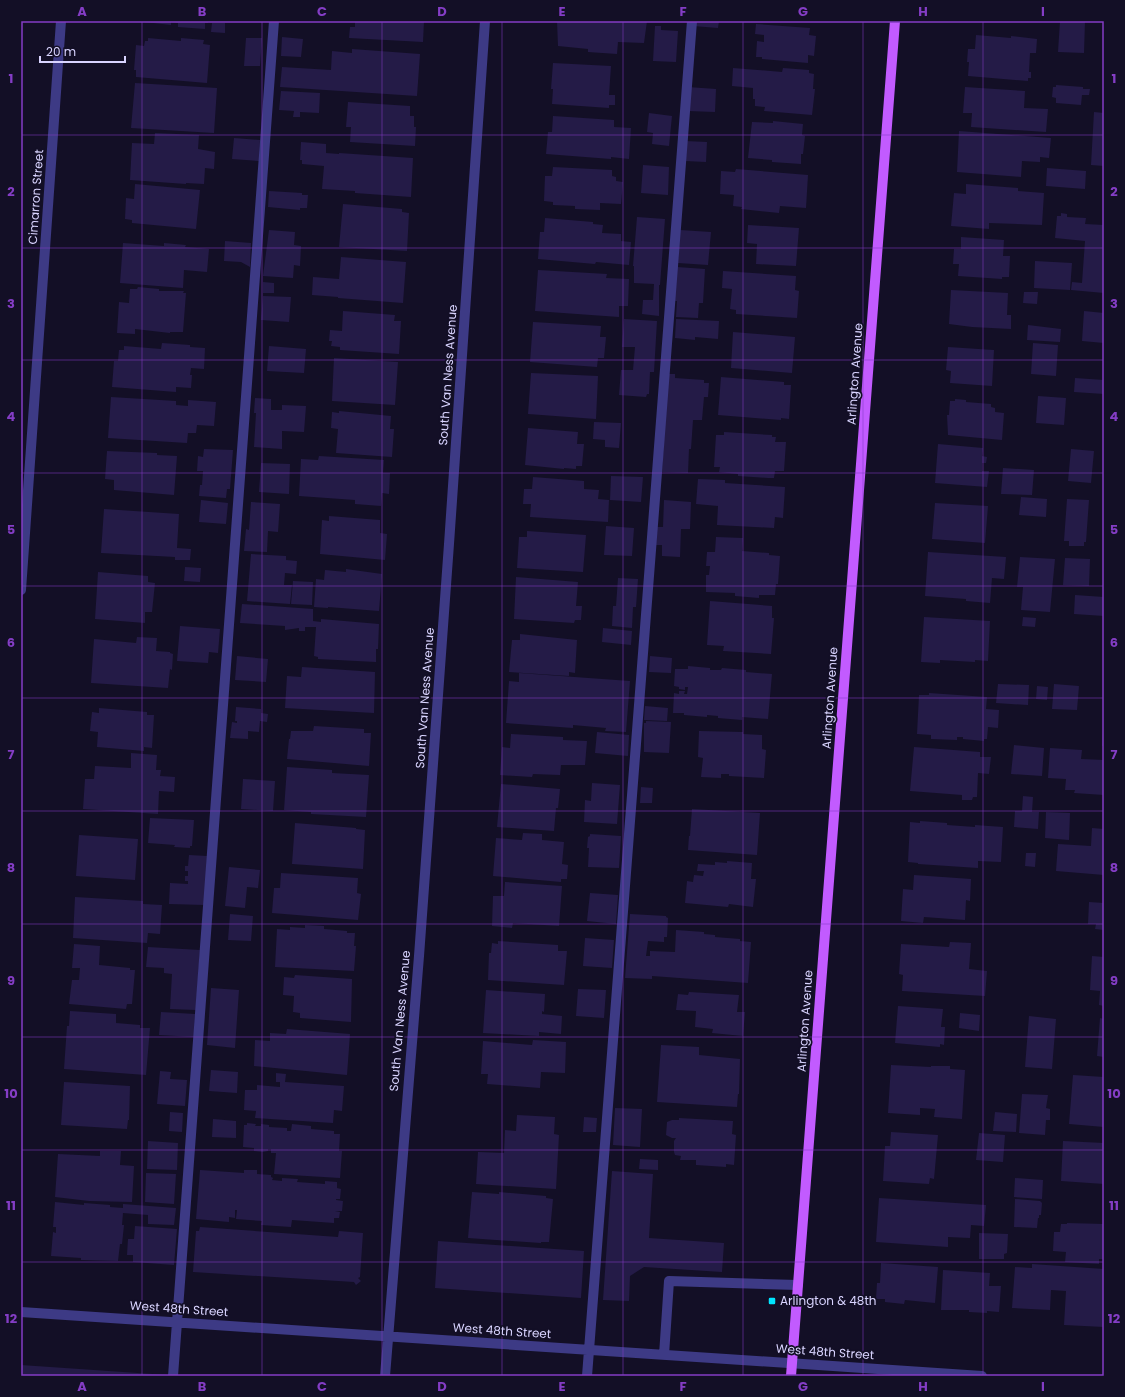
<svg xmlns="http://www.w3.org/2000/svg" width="1125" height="1397" font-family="Poppins,sans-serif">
  <rect width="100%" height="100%" fill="#130f26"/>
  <path fill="#241b47" d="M 144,21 L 208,21 L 208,23 L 205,23 L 205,29 L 178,27 L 178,23 L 171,22 L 171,25 L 144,22 Z
    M 355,21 L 424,21 L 423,42 L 349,38 L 350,27 L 355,27 Z
    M 557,21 L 647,21 L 644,43 L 618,42 L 617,54 L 588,52 L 588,49 L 558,46 Z
    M 693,21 L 719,21 L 718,28 L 693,26 Z
    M 1060,21 L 1085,21 L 1084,53 L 1058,52 Z
    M 212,23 L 225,23 L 225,33 L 211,32 Z
    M 756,24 L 810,28 L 809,35 L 816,36 L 814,56 L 808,55 L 808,63 L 762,59 L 762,57 L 756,57 L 757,41 L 764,42 L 764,35 L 755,34 Z
    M 655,26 L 661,26 L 661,30 L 678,31 L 676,62 L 653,61 Z
    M 976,35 L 1011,38 L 1011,36 L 1037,39 L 1036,53 L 1030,53 L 1029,72 L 1031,72 L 1031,78 L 1028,78 L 1028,81 L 968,76 L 969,62 L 967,62 L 968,49 L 975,49 Z
    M 282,37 L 303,39 L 301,57 L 281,56 Z
    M 148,38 L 181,41 L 181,38 L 204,40 L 203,44 L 210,45 L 207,83 L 136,77 L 136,70 L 134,70 L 136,45 L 144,46 L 145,41 L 148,41 Z
    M 246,38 L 262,38 L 260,66 L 244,66 Z
    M 352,49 L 420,54 L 417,96 L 280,87 L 282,67 L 331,70 L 332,51 L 352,53 Z
    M 553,63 L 611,66 L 609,95 L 615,95 L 615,105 L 609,105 L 609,108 L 552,104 L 553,89 L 551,89 Z
    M 733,68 L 782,72 L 783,68 L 809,70 L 809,73 L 814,74 L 813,89 L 815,89 L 812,115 L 764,111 L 765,107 L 755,106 L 755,99 L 753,99 L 753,88 L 732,86 Z
    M 135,83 L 217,88 L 214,133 L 131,128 Z
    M 1056,85 L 1083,87 L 1083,89 L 1090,89 L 1089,95 L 1082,95 L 1081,105 L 1056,103 L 1056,98 L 1052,97 L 1053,87 L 1056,87 Z
    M 688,87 L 716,89 L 715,112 L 688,111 Z
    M 965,87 L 1025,91 L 1024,108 L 1048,109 L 1046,132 L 971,127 L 972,113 L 963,113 Z
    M 281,91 L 320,93 L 319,113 L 300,112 L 300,117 L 293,117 L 294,111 L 279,110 Z
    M 348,102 L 410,106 L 410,116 L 414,116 L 414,127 L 416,127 L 415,146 L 350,142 L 351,127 L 346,127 Z
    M 1094,112 L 1104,113 L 1104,166 L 1091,165 Z
    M 649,113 L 672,116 L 669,146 L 652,144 L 653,133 L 647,132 Z
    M 553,116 L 614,120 L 614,127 L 631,128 L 629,159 L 611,157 L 611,159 L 546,154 L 548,132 L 552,132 Z
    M 773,121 L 803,124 L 802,135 L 805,136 L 803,154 L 801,154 L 801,164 L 772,162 L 772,160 L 748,158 L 752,122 L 773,123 Z
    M 959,131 L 1051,138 L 1049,158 L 1040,157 L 1040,162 L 1022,161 L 1021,177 L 957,172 Z
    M 155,133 L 199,135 L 198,149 L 215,152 L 214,169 L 205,168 L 204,184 L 186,183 L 186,184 L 130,180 L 132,143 L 154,144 Z
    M 234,138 L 260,140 L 259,161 L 232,159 Z
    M 685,141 L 707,142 L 706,162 L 685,161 Z
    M 301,142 L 326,144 L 326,153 L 339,154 L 339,153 L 413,158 L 411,197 L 355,193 L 355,191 L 322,189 L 324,166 L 302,164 L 302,160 L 300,160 Z
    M 643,165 L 669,167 L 668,195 L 641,193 Z
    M 553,167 L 612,170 L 612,176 L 616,177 L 616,181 L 623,182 L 621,204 L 600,203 L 600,210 L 575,209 L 575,206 L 553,205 L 553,202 L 544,201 L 545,176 L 552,176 Z
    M 1047,168 L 1086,171 L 1085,189 L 1046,186 Z
    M 736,169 L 808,175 L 806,208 L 780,206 L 779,213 L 741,209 L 742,207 L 733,206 L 734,195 L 720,194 L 721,171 L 735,172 Z
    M 135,184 L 200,190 L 196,229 L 132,223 L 132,220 L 125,219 L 126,198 L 134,199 Z
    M 966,184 L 1018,188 L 1018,191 L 1044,193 L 1042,225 L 989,223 L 989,229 L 951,226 L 954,193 L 966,194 Z
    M 269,191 L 302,193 L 302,195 L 308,195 L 307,208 L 300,208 L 300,210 L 268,207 Z
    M 343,204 L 402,209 L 402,212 L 409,213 L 407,251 L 339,247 Z
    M 1061,213 L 1067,214 L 1067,217 L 1086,218 L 1085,224 L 1104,225 L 1104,293 L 1071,290 L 1072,282 L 1082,283 L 1085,241 L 1055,238 L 1057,216 L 1061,216 Z
    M 637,217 L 665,219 L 660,285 L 659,285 L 659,316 L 642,314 L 643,300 L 653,300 L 654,284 L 634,283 L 634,266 L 633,266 Z
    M 545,218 L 593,222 L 593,224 L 603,225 L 602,233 L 621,234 L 621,241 L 631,242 L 629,265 L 596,262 L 595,264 L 538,259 L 540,232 L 544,232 Z
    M 748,225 L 799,228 L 796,266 L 756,264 L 757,244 L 747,243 Z
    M 269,230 L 295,232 L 294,245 L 301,246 L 300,266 L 294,265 L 293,278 L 263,276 Z
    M 680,230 L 711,232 L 708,265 L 678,263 Z
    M 961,237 L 1004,240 L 1003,256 L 1010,256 L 1009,277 L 1002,277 L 1002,279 L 958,276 L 959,264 L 953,264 L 954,249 L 961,249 Z
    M 225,241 L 251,243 L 250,267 L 241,262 L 224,261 Z
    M 123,243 L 164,246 L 164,243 L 186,245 L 185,247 L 209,249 L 207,272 L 184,270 L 183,288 L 120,283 Z
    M 341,257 L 406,262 L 403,303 L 338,298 L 338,297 L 312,295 L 313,277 L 339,279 Z
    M 1035,261 L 1072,263 L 1070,290 L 1034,288 Z
    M 677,267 L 705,269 L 703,303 L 699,303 L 698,318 L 676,317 L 677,301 L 674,301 Z
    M 538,270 L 607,274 L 606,278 L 629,279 L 628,306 L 619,306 L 619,317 L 535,311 Z
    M 723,271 L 796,276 L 795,290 L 799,291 L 797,318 L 736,314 L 736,310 L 730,309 L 732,289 L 722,288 Z
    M 263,282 L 274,283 L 274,293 L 263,293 Z
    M 138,287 L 159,289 L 159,291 L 184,291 L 183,293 L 186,293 L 183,332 L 170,332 L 170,333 L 135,329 L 135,334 L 117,333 L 119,302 L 129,303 L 130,289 L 137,289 Z
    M 951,290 L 1008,293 L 1007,315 L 1011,315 L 1011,329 L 972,327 L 949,324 Z
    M 1024,292 L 1038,292 L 1037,304 L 1023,303 Z
    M 263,296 L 291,297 L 289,322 L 261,320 Z
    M 343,311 L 395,315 L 394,321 L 401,321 L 399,354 L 340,350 L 340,347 L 331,346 L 332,341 L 329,341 L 330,330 L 342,331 Z
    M 1084,311 L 1104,313 L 1104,343 L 1082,341 Z
    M 624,319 L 657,321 L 654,372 L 650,372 L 649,394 L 647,394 L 646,397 L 619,395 L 621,370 L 633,370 L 635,347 L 622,347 Z
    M 676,319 L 719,321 L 718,339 L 695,337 L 695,340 L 675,338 Z
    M 533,322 L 601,326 L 600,337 L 606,337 L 604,358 L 598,358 L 597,367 L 530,362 Z
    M 1028,325 L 1061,329 L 1060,342 L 1027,340 Z
    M 733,332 L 795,337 L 792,373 L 731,368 Z
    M 162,343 L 190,345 L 190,347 L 205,348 L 204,369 L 191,368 L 190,375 L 192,375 L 191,388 L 176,387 L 176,392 L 112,387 L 114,361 L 118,361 L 119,350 L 124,350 L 124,346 L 161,349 Z
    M 1033,343 L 1058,345 L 1056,376 L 1031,374 Z
    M 269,346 L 306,349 L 304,373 L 267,371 Z
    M 948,347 L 994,350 L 992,386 L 950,383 L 951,371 L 946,370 Z
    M 334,358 L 398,362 L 395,405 L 332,401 Z
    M 531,373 L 598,376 L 596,419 L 528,414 Z
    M 668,374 L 675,374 L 675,378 L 704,380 L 704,383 L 709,383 L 708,397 L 704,397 L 702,420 L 693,420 L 691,449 L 689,449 L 688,473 L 662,472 Z
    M 721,377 L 784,382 L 784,385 L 791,385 L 789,419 L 781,418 L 781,420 L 718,415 Z
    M 1075,378 L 1104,380 L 1104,394 L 1074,392 Z
    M 1038,396 L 1066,398 L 1064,425 L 1036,423 Z
    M 111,397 L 176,401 L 176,405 L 188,406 L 188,400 L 216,402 L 214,426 L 197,425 L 196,433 L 188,433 L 187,443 L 108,438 Z
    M 255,398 L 271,399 L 271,410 L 282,410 L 282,405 L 306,406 L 304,432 L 282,431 L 282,449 L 254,447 L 256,413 L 254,413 Z
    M 955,399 L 966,400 L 966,402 L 991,404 L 991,407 L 995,408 L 995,412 L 1004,413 L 1002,440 L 948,435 L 947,415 L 949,415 L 950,401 L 955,401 Z
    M 339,411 L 391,416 L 390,429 L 394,429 L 392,457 L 336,453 L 338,429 L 331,428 L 332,412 L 339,413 Z
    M 594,422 L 621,423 L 619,448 L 605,447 L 605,440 L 593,439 Z
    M 528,428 L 578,432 L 577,444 L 584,444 L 582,466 L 576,466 L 576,469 L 564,468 L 564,469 L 525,465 Z
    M 724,432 L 772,435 L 772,437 L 776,437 L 775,442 L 786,442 L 784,471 L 775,471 L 774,478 L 768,478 L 738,476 L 738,474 L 719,472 L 720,467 L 714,467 L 716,435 L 724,435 Z
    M 938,444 L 983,448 L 982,456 L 987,457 L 986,463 L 982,463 L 982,471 L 989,471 L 987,487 L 935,483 Z
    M 204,449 L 233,450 L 230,489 L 227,489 L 226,498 L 199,496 L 200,485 L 202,485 L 203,471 L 197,471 L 198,456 L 203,457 Z
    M 1071,449 L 1094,451 L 1091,483 L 1068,481 Z
    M 107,451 L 157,453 L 157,455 L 177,456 L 174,495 L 114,490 L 114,480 L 105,479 Z
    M 319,456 L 384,460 L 383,473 L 390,473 L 389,494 L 382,493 L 381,506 L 355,504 L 355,500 L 299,496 L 301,459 L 318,460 Z
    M 261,463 L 290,464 L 289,494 L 259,492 Z
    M 1003,468 L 1034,470 L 1032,495 L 1001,494 Z
    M 611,476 L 643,477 L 641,502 L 610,500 Z
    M 533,477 L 584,481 L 584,489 L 599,490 L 598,499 L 609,500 L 608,522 L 530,517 L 531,504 L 523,504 L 524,489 L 532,489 Z
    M 698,479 L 725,480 L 725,483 L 785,487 L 783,518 L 775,517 L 774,528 L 717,525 L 718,506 L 696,504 Z
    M 1021,497 L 1047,499 L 1046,517 L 1019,515 Z
    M 1067,499 L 1089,500 L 1086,542 L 1084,542 L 1084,546 L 1069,546 L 1069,541 L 1064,541 Z
    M 201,500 L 228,503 L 226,524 L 199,522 Z
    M 664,500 L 691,502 L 690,529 L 681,529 L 680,557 L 662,556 L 662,545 L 656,545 L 657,527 L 663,527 Z
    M 251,502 L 280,504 L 278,532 L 268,531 L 267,552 L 244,551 L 246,529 L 249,530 Z
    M 935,503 L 988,506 L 985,543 L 932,539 Z
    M 104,509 L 179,514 L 177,548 L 191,549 L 190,560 L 175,560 L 175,557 L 101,553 Z
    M 329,516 L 380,520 L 380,533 L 387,534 L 385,560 L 320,554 L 322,520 L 329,521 Z
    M 606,526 L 634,528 L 632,556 L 604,555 Z
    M 527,531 L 586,535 L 583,572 L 517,568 L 519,537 L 527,537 Z
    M 716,537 L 743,538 L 742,551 L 769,553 L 769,555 L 780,556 L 778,584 L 776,584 L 775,595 L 759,595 L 759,598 L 735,596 L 735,593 L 706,592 L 706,575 L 709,575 L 710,566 L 706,566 L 707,552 L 715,552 Z
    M 928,552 L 1006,557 L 1004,579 L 992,578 L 990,603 L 966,601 L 966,599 L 925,596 Z
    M 251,554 L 286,556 L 286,560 L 297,561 L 296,574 L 285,573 L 284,585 L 292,585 L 290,604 L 247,601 Z
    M 1020,557 L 1055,559 L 1050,612 L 1021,610 L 1023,587 L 1017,587 Z
    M 1065,558 L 1090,559 L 1089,586 L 1063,585 Z
    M 185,567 L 201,568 L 200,582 L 184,581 Z
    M 346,569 L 382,574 L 379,611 L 328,607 L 328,608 L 314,607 L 316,579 L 324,580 L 325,570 L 346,572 Z
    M 98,572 L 148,576 L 148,582 L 155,583 L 152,612 L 145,612 L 145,623 L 95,619 Z
    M 516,577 L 578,582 L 576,606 L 582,606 L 581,620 L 575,620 L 574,623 L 514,619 Z
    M 618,578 L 638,579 L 636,607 L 633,607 L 632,628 L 612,626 L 613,606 L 616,606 Z
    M 293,581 L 313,582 L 312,605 L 291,604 Z
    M 1075,595 L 1104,597 L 1104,616 L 1074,614 Z
    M 710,601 L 772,606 L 772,618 L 774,618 L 771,654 L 723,651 L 724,646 L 707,645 Z
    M 242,604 L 313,609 L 313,621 L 321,622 L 321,619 L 379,624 L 378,649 L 376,649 L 376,662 L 318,659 L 318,657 L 314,656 L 316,627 L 305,627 L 305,631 L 299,631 L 299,628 L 285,630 L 285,626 L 240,623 Z
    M 924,617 L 990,621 L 988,661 L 975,660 L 975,662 L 940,660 L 940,663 L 921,662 Z
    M 1023,617 L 1036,618 L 1035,627 L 1022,626 Z
    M 180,626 L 220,629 L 218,653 L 209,652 L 208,663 L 177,661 Z
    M 603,628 L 632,631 L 631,645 L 602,642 Z
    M 520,634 L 577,640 L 575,673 L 569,672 L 569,676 L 509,672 L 512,640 L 520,640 Z
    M 137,637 L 157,638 L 156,651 L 170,652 L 170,653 L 173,654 L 172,670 L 170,669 L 168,688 L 91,683 L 94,639 L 136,643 Z
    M 237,656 L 268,659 L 266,682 L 235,680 Z
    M 650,656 L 672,658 L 671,673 L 649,672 Z
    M 688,666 L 710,668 L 710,670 L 721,670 L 722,668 L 746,670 L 746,672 L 772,674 L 768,719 L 742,717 L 742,720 L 718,718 L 718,716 L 707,715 L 707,717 L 684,715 L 684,713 L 673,713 L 674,693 L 679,694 L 679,691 L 685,691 L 684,694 L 687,694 L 688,687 L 685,687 L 685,690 L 679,689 L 679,687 L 674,686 L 675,669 L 688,669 Z
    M 302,667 L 375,672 L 374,713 L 285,708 L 287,676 L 301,677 Z
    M 519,673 L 630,681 L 626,732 L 605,731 L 606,728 L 573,725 L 573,728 L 506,723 L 509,681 L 519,682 Z
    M 998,684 L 1029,685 L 1028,705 L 996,703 Z
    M 1054,684 L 1079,686 L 1077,710 L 1052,709 Z
    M 1037,686 L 1048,687 L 1047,700 L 1036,699 Z
    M 929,693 L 987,697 L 986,709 L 999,710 L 998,728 L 988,727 L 987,739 L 984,739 L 984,741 L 963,739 L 963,737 L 957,737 L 957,740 L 931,739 L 931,735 L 917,734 L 919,695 L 929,695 Z
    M 645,706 L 668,708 L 667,721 L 644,720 Z
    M 236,707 L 261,709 L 261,713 L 268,714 L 267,722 L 260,721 L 259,732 L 248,731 L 248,739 L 230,738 L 232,722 L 237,723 L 237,721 L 235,721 Z
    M 99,708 L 147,712 L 147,715 L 154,715 L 152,748 L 144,747 L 144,751 L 97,747 L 98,732 L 90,731 L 92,712 L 99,713 Z
    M 646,721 L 671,722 L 669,753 L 644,752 L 644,723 L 646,723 Z
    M 314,726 L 364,729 L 364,733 L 371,733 L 369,766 L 287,759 L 289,739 L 290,739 L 291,731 L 313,731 Z
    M 1103,729 L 1104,729 L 1104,746 L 1102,746 Z
    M 699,731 L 743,732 L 743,734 L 762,735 L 762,749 L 766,750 L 764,778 L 729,776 L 729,774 L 721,774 L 721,778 L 701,777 L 703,758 L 698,757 Z
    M 597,732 L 629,735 L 628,756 L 595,753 Z
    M 511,734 L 563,737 L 563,740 L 587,741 L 585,765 L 561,765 L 560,775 L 533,774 L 532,777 L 500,775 L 502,747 L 510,748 Z
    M 1014,745 L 1044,748 L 1042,776 L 1011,774 Z
    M 914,747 L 980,752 L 980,757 L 991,757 L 989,774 L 978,773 L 977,797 L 973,797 L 972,800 L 962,800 L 962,795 L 910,791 Z
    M 1050,748 L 1082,750 L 1081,759 L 1104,760 L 1104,795 L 1074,793 L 1075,790 L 1065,790 L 1066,779 L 1048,778 Z
    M 131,753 L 157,755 L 156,770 L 161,770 L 160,776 L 175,777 L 174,792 L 159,791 L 158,814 L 83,809 L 85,779 L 94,779 L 95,766 L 131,768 Z
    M 287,767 L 332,770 L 332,773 L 369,775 L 366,817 L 311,814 L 311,812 L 284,810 Z
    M 243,779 L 275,781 L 273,811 L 241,809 Z
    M 592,783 L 620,785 L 617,824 L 584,822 L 585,800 L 591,801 Z
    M 501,784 L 560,789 L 558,808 L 556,808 L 554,831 L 497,827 Z
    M 641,787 L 653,788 L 652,803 L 640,803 Z
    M 1023,796 L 1033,797 L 1032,812 L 1039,812 L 1038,829 L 1014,827 L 1015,811 L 1022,811 Z
    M 692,809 L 760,813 L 757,855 L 688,850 L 689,836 L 690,836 Z
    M 1046,812 L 1070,813 L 1069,840 L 1045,838 Z
    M 150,818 L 194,820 L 192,846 L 190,846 L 190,848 L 174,847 L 175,845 L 148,843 Z
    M 920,821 L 947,823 L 947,825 L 975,827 L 975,825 L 1003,827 L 1001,862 L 978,861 L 978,868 L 918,864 L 918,863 L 908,862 L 910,822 L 920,823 Z
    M 295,823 L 356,828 L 356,829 L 365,830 L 363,869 L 292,864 Z
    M 1092,828 L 1104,829 L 1104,875 L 1056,871 L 1058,844 L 1091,846 Z
    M 523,833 L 542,834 L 542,840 L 564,842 L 562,864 L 568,865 L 567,879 L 561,879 L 561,882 L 493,876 L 496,838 L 522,840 Z
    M 590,834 L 621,836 L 619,868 L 588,867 L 589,848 L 587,848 L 588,837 L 590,836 Z
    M 79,835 L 138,839 L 135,880 L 76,876 Z
    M 1026,853 L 1036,853 L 1035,867 L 1025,866 Z
    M 189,855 L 207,856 L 205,905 L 169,904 L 170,883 L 188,884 L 188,881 L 185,881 L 185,876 L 188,876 L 188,871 L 185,871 L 185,866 L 188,866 Z
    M 727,861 L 752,863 L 751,879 L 756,879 L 753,907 L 729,904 L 728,907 L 685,903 L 687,881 L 693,882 L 694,875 L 703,876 L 704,871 L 697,871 L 698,864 L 715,865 L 715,862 L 727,863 Z
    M 229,867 L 260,870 L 258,888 L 247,887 L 245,908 L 225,906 Z
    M 281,873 L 358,878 L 357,893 L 361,894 L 358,920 L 272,913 L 274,888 L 280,888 Z
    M 914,875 L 971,879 L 970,901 L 966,900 L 965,920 L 924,917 L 923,923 L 901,921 L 903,889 L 913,890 Z
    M 505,882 L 562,886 L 559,926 L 513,923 L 512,928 L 492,926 L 493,896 L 504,896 Z
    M 590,893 L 618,895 L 616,924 L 587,921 Z
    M 75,897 L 143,901 L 143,904 L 162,905 L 160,934 L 148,933 L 147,943 L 73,938 Z
    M 1089,902 L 1104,903 L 1104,930 L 1095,929 L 1096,924 L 1088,924 Z
    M 230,914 L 253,916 L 251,941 L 228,940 Z
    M 630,914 L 666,916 L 666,917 L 668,918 L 667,937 L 664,937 L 664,942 L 648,941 L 646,956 L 650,956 L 650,951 L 675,952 L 676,930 L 704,932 L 704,934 L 715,935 L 715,937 L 740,939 L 740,941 L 751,942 L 748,983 L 652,976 L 652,979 L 625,978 Z
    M 305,925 L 324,926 L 324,929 L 347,931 L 347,933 L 355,933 L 354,946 L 356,946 L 354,971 L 275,967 L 277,929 L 290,930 L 290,927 L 305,928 Z
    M 585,938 L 614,940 L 612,968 L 583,966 Z
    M 498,941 L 558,945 L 558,951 L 567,951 L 564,985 L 488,980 L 489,953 L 491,953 L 492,943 L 498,944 Z
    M 950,942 L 971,943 L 969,969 L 987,971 L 985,996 L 902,991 L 903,975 L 899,974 L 901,944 L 949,947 Z
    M 74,944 L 100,946 L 99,965 L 130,968 L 130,970 L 135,970 L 132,1004 L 127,1004 L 126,1009 L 69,1004 L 72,980 L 79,980 L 80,968 L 72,968 Z
    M 148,947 L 200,950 L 196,1010 L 170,1009 L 172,974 L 164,973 L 164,968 L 146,967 Z
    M 1092,956 L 1104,957 L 1104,1006 L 1099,1005 L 1100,991 L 1090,990 Z
    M 295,975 L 352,979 L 351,1022 L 300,1018 L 300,1013 L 293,1012 L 294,996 L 283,995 L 284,977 L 294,978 Z
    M 211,988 L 239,990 L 235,1048 L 207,1045 Z
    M 578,989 L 606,990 L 604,1018 L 576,1016 Z
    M 486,990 L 545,994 L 544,1012 L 542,1011 L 542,1014 L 562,1016 L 561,1034 L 539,1032 L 539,1036 L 483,1033 Z
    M 689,992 L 739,995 L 737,1012 L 745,1012 L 743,1036 L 712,1033 L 713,1029 L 695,1027 L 696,1011 L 676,1010 L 678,994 L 688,995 Z
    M 898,1006 L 943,1009 L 941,1027 L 945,1027 L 944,1045 L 940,1044 L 940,1047 L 895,1043 Z
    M 70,1011 L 116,1014 L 116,1023 L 140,1025 L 140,1028 L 150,1028 L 146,1075 L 64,1069 L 67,1026 L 69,1026 Z
    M 161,1012 L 195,1014 L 194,1037 L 159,1035 Z
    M 960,1013 L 980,1015 L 979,1031 L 959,1028 Z
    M 1029,1016 L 1056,1019 L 1052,1069 L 1025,1067 Z
    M 1100,1018 L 1104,1019 L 1104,1057 L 1097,1056 Z
    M 287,1029 L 350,1034 L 347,1075 L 254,1066 L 255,1040 L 270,1041 L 270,1033 L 286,1034 Z
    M 533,1040 L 566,1042 L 565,1073 L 541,1072 L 540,1088 L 487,1084 L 488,1074 L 481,1074 L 483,1041 L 532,1045 Z
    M 661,1045 L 699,1047 L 699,1055 L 740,1059 L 739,1094 L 738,1094 L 737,1107 L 657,1102 Z
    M 891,1065 L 931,1067 L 931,1066 L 950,1066 L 950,1069 L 965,1070 L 962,1119 L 934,1117 L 935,1109 L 920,1108 L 920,1115 L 888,1113 Z
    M 211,1070 L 238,1072 L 237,1093 L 209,1091 Z
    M 160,1071 L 171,1072 L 170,1079 L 187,1080 L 185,1106 L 157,1104 Z
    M 276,1073 L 286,1074 L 285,1082 L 344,1086 L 342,1111 L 334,1110 L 333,1123 L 255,1118 L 256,1111 L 244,1110 L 245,1090 L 257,1090 L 257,1085 L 280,1087 L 280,1082 L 276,1082 Z
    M 1073,1075 L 1104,1077 L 1104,1127 L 1069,1124 Z
    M 64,1082 L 130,1086 L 129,1120 L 128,1120 L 127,1129 L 61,1125 Z
    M 1022,1094 L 1048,1095 L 1046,1108 L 1050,1109 L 1050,1120 L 1046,1120 L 1045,1135 L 1019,1133 Z
    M 615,1108 L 642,1109 L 640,1147 L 613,1145 Z
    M 170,1112 L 183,1113 L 182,1132 L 169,1131 Z
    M 995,1112 L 1017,1114 L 1016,1132 L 993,1131 Z
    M 517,1115 L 555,1117 L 554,1134 L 559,1135 L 556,1189 L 476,1184 L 478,1152 L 504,1153 L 505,1130 L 516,1131 Z
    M 584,1117 L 597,1118 L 596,1132 L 583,1132 Z
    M 679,1118 L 733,1121 L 732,1134 L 736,1135 L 734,1165 L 726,1164 L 726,1167 L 696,1165 L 696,1160 L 680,1160 L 681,1156 L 675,1155 L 674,1152 L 674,1141 L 676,1138 L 672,1138 L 666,1135 L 667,1122 L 672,1120 L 679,1120 Z
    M 213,1119 L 236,1121 L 236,1138 L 212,1137 Z
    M 247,1123 L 256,1124 L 255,1126 L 261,1126 L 261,1124 L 269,1125 L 269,1127 L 287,1128 L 287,1131 L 291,1131 L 292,1124 L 311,1126 L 311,1129 L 334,1131 L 334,1134 L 340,1134 L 339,1151 L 342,1151 L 340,1178 L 274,1174 L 276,1153 L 271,1153 L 271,1149 L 268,1149 L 268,1151 L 263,1152 L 254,1151 L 254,1148 L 243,1147 L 244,1125 L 247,1125 Z
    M 891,1132 L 938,1135 L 934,1179 L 930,1178 L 929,1184 L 883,1181 L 885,1146 L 890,1146 Z
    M 979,1133 L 1005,1135 L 1003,1162 L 976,1160 Z
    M 148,1141 L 178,1143 L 177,1170 L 147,1169 Z
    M 1063,1141 L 1104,1143 L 1104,1184 L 1061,1181 Z
    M 100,1151 L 121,1151 L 120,1165 L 134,1166 L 132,1202 L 89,1201 L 55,1197 L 58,1154 L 100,1156 Z
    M 640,1159 L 658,1160 L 658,1170 L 639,1169 Z
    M 200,1170 L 244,1173 L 244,1170 L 257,1170 L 257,1174 L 271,1175 L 271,1177 L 273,1178 L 272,1180 L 282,1181 L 282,1178 L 298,1179 L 297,1182 L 325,1184 L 325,1181 L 337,1182 L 337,1188 L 341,1189 L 340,1199 L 336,1199 L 336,1200 L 343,1201 L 342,1211 L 335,1211 L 340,1212 L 339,1218 L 334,1218 L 334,1223 L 292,1220 L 291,1227 L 261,1225 L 262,1221 L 236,1219 L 237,1210 L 235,1210 L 235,1218 L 229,1217 L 229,1222 L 196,1219 Z
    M 612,1171 L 653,1174 L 649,1238 L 724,1243 L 722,1272 L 644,1267 L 630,1276 L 629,1301 L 603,1300 Z
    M 146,1173 L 176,1174 L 174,1204 L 145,1202 Z
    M 1015,1178 L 1043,1180 L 1042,1199 L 1014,1197 Z
    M 472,1192 L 499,1194 L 499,1192 L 546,1196 L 546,1198 L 553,1199 L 549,1242 L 541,1242 L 541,1243 L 468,1238 Z
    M 879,1198 L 986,1205 L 984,1226 L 971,1225 L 970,1238 L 948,1237 L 948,1247 L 876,1242 Z
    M 1015,1199 L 1040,1201 L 1042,1203 L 1041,1215 L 1039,1215 L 1039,1218 L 1038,1218 L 1037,1228 L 1014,1227 Z
    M 55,1202 L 84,1205 L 84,1203 L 110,1205 L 110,1207 L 123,1208 L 123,1204 L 176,1208 L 174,1225 L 148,1224 L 148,1215 L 123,1213 L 122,1225 L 124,1225 L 122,1244 L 120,1244 L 118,1261 L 81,1260 L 81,1258 L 51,1256 L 53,1232 L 56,1233 L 56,1227 L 53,1227 Z
    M 1067,1223 L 1104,1224 L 1104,1259 L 1099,1259 L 1099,1264 L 1065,1262 L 1066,1252 L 1053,1251 L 1054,1232 L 1060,1232 L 1061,1224 L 1067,1224 Z
    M 135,1226 L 177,1229 L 174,1265 L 133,1262 L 133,1255 L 127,1255 L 128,1239 L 134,1239 Z
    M 200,1227 L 338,1237 L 339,1231 L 363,1233 L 360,1277 L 358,1278 L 361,1281 L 356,1285 L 354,1282 L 193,1272 L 196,1231 L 199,1231 Z
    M 979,1233 L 1008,1234 L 1007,1253 L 1004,1254 L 1004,1259 L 979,1259 Z
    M 438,1241 L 584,1251 L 581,1298 L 435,1288 Z
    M 881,1263 L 938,1267 L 935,1303 L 905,1300 L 904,1304 L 885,1302 L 885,1299 L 876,1299 L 877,1283 L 880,1283 Z
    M 1032,1264 L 1104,1269 L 1104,1327 L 1064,1325 L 1066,1291 L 1051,1290 L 1050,1310 L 1012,1308 L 1015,1267 L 1032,1268 Z
    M 943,1270 L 990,1273 L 989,1286 L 1001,1286 L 999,1312 L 987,1311 L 987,1313 L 969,1312 L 969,1310 L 941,1310 Z
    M 21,1365 L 167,1375 L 167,1376 L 21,1376 Z"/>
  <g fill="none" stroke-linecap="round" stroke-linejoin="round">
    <path stroke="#3d3a85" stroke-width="10" d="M 21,590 L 61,21
      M 21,1312 L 982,1376
      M 664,1355 L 669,1281 L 798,1285
      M 173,1376 L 274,21
      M 385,1376 L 419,956 L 449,544 L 485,21
      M 587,1376 L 692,21"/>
    <path stroke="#c25bff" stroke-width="10" d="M 791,1376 L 895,21"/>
  </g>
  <path fill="none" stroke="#843dc5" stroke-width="1" stroke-opacity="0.55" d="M 142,21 L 142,1376M 262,21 L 262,1376M 382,21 L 382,1376M 502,21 L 502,1376M 623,21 L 623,1376M 743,21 L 743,1376M 863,21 L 863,1376M 983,21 L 983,1376M 21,135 L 1104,135M 21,248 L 1104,248M 21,360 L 1104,360M 21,473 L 1104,473M 21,586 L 1104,586M 21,698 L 1104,698M 21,811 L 1104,811M 21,924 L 1104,924M 21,1037 L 1104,1037M 21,1150 L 1104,1150M 21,1262 L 1104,1262"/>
  <rect fill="#00e5ff" stroke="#130f26" stroke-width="1.5" x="768" y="1297" width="8" height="8" rx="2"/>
  <g text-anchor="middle" stroke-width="3.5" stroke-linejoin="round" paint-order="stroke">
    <g font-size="12" fill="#d9d4ff" stroke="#130f26">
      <text transform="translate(36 197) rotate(-86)" y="4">Cimarron Street</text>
      <text transform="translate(855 374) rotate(-86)" y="4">Arlington Avenue</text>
      <text transform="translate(448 375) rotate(-86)" y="4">South Van Ness Avenue</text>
      <text transform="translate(425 698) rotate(-86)" y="4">South Van Ness Avenue</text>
      <text transform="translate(830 698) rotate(-86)" y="4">Arlington Avenue</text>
      <text transform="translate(400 1021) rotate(-85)" y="4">South Van Ness Avenue</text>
      <text transform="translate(805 1021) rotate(-86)" y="4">Arlington Avenue</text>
      <text transform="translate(179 1309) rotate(4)" y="4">West 48th Street</text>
      <text transform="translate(502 1331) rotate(4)" y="4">West 48th Street</text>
      <text transform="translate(825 1352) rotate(4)" y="4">West 48th Street</text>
    </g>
    <g font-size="12" fill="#d9d4ff" stroke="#130f26" text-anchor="start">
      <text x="780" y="1305">Arlington &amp; 48th</text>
    </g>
  </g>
  <rect width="1125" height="1397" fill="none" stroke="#130f26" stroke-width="44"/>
  <path d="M40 56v6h85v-6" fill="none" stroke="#d9d4ff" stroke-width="2"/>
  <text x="46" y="56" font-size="12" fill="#d9d4ff" stroke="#130f26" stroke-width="3" paint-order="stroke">20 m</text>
  <rect x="22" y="22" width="1081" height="1353" fill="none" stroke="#843dc5" stroke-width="1.5"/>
  <g font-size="13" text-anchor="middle" font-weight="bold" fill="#843dc5">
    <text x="82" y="16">A</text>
    <text x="202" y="16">B</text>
    <text x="322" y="16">C</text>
    <text x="442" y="16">D</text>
    <text x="562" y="16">E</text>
    <text x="683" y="16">F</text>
    <text x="803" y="16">G</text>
    <text x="923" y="16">H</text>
    <text x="1043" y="16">I</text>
    <text x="11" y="83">1</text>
    <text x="1114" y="83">1</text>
    <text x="11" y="196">2</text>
    <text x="1114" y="196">2</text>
    <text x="11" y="308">3</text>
    <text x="1114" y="308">3</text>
    <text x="11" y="421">4</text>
    <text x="1114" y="421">4</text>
    <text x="11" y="534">5</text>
    <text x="1114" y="534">5</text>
    <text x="11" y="647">6</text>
    <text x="1114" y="647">6</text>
    <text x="11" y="759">7</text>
    <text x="1114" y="759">7</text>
    <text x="11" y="872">8</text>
    <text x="1114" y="872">8</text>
    <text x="11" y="985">9</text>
    <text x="1114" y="985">9</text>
    <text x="11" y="1098">10</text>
    <text x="1114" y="1098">10</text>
    <text x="11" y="1210">11</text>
    <text x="1114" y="1210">11</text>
    <text x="11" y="1323">12</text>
    <text x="1114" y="1323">12</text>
    <text x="82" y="1391">A</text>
    <text x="202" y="1391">B</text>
    <text x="322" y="1391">C</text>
    <text x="442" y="1391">D</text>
    <text x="562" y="1391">E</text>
    <text x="683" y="1391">F</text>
    <text x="803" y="1391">G</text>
    <text x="923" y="1391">H</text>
    <text x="1043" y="1391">I</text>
  </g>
</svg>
